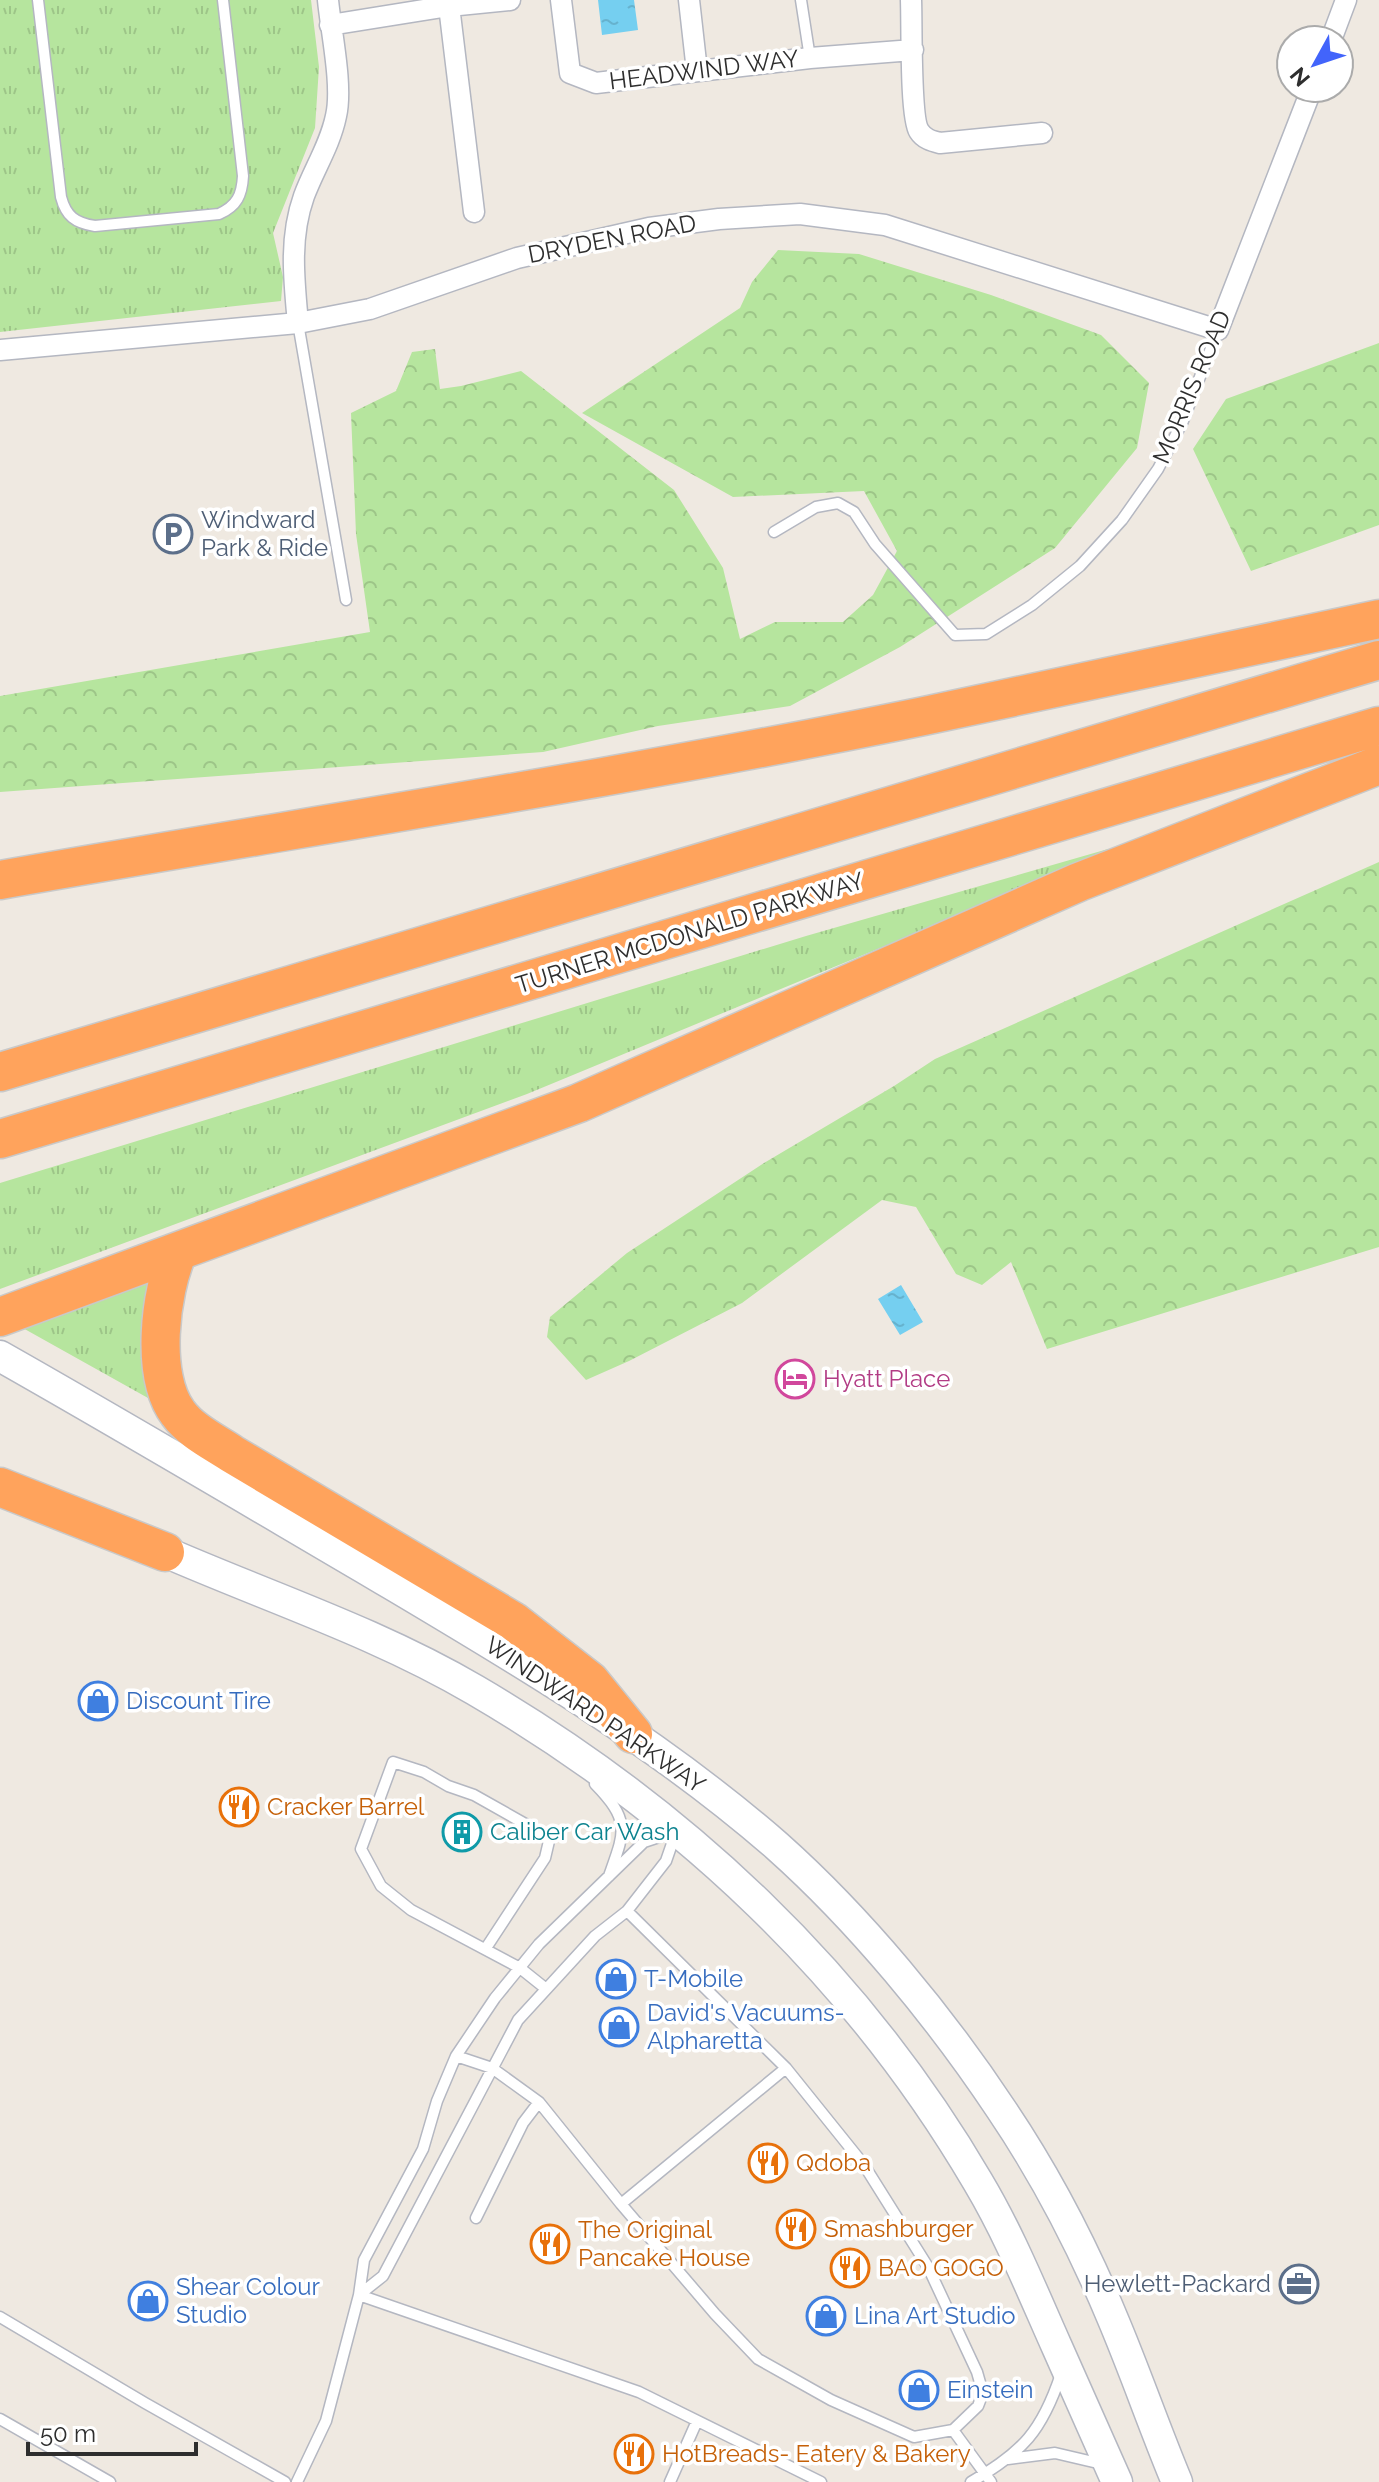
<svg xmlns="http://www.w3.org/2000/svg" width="1379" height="2482" font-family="Raleway,sans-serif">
  <defs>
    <pattern id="grass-tufts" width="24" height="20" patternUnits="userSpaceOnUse" patternTransform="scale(2)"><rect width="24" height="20" fill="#b6e59e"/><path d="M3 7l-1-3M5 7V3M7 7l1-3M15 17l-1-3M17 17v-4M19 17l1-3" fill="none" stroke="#9dc588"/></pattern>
    <pattern id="forest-crowns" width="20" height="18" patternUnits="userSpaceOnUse" patternTransform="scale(2)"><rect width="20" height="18" fill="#b6e59e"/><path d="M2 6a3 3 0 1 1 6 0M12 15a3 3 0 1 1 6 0" fill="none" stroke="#9dc588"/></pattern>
    <pattern id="water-ripples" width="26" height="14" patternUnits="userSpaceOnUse" patternTransform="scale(2)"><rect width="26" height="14" fill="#75cff0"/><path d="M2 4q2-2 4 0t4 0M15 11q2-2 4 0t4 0" fill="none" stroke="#66b2ce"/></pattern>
  </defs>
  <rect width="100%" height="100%" fill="#efe9e1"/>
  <path fill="url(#grass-tufts)" d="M 0,0 L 311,0 L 319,67 L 315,128 L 273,233 L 283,277 L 281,301 L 0,332 Z
    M 1108,849 L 1105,855 L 527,1094 L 0,1289 L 0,1183 L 806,936 Z
    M 150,1278 L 155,1398 L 148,1398 L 21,1327 Z"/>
  <path fill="url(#forest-crowns)" d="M 778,250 L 859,254 L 991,295 L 1101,335 L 1149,383 L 1137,448 L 1055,548 L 900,647 L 790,706 L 658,726 L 543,752 L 0,792 L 0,696 L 370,632 L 356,534 L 351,413 L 396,391 L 412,352 L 435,349 L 440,389 L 461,386 L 521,371 L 674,490 L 723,568 L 740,639 L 775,622 L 843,622 L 873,595 L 897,551 L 864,491 L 733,497 L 582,413 L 740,308 L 752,282 Z
    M 1379,343 L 1379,525 L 1251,571 L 1193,449 L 1226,399 Z
    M 1379,862 L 1379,1247 L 1047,1349 L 1011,1262 L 982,1285 L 956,1274 L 916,1207 L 882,1200 L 742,1303 L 629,1361 L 586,1380 L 547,1337 L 550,1317 L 627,1253 L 764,1163 L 894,1086 L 935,1059 Z"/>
  <path fill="url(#water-ripples)" d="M 598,0 L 634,0 L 638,30 L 602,35 Z
    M 901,1285 L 923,1322 L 900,1335 L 878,1299 Z"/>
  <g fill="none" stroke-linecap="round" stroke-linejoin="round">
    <g stroke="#b4b7c1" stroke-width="13">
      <path id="service" d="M 38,0 L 61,197 C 66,216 75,223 95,226 L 219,214 C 237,206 242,195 243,176 L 223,0
        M 801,0 L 810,58
        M 298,323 L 346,600
        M 774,532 L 816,507 L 838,503 L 854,512 L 875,544 L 955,635 L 986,634 L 1032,605 L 1080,566 L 1122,520 L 1158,469 L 1183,421 L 1218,330
        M 595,1784 C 631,1821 625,1831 609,1876
        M 486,1948 L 545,1858 L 549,1841 L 536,1830 L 474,1795 L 448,1786 L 424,1772 L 393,1762 L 361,1849 L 381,1886 L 411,1910 L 520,1968 L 545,1988
        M 456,2056 L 492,2068 L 539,2102 L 621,2204 L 715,2314 L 758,2359 L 831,2400 L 914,2437 L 953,2430 L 978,2406 L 983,2393 L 977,2372 L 928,2267 L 864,2165 L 786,2068 L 627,1911
        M 621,2204 L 786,2068
        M 476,2218 L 523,2123 L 539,2102
        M 359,2295 L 383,2276 L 518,2020 L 595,1936 L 627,1911 L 666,1861 L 675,1835
        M 359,2295 L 639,2392 L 821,2482
        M 0,2317 L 145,2403 L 285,2482
        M 0,2419 L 110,2482
        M 953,2430 L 991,2482
        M 1008,2459 L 1055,2453 L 1102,2464
        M 297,2482 L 326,2421 L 359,2295 L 364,2260 L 423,2149 L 437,2101 L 456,2056 L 495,1998 L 539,1944 L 644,1842 L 671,1833
        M 670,2482 L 697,2421
        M 971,2482 C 1023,2452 1042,2431 1061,2374"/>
    </g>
    <g stroke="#b4b7c1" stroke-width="23">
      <path id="minor" d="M 561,0 L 570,73 L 596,83 L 810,58 L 913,50
        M 689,0 L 697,71
        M 911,0 C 912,23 910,117 919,131 C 924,139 932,141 940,143 L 1042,133
        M 449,6 L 474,212
        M 330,25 L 449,6 L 510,0
        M 1331,40 L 1346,0
        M 298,323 C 294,280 289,238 304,196 C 314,169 330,145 336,116 C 343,86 331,32 328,0
        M 0,350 L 298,323 L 370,309 L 517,258 L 649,228 L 719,219 L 800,214 L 885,225 L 1218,330 L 1312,88"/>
    </g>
    <g stroke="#b4b7c1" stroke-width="33">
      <path id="secondary" d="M 0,1356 C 122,1425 243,1497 364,1568 C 507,1653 651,1736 777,1846 C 859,1919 940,2017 1001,2109 C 1045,2174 1082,2245 1112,2317 C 1135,2371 1154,2427 1177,2482
        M 147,1544 C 256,1593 371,1629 475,1690 C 682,1811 856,1974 978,2182 C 1009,2234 1032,2291 1057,2347 C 1077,2392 1097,2437 1117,2482"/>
    </g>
    <g stroke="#c9c9c9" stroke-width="41">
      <path id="motorway" d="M 0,880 C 308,826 617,779 924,716 C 1076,685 1227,650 1379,619
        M 0,1072 L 1379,660
        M 0,1139 L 1379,726
        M 178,1252 C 160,1292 150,1376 178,1413 C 191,1431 214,1442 232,1454 L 513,1621 L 590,1681 L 633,1734
        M 0,1317 L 579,1103 L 1079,882 L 1379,765
        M 0,1487 L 165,1552"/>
    </g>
    <use href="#service" stroke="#fff" stroke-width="10"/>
    <use href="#minor" stroke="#fff" stroke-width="20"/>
    <use href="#secondary" stroke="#fff" stroke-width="30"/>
    <use href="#motorway" stroke="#ffa35c" stroke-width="38"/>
  </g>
  <defs>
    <g id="parking-ring" transform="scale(2)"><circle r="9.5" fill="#fff" stroke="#5c6f8a" stroke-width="1.5"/><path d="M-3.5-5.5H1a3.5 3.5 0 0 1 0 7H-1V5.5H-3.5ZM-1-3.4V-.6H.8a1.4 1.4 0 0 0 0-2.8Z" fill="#5c6f8a"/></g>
    <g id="hotel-ring" transform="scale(2)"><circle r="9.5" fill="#fff" stroke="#d1479c" stroke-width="1.5"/><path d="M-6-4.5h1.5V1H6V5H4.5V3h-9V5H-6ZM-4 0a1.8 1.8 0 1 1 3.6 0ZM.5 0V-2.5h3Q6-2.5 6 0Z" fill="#d1479c"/></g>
    <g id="shop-ring" transform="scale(2)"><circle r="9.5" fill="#fff" stroke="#3f7fe0" stroke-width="1.5"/><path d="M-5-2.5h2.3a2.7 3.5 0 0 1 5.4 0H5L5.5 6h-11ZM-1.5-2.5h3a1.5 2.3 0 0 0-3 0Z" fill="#3f7fe0"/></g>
    <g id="restaurant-ring" transform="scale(2)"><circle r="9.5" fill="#fff" stroke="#e8710a" stroke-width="1.5"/><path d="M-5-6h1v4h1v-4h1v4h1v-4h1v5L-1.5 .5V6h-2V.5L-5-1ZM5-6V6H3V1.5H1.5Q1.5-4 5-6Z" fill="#e8710a"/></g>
    <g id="building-ring" transform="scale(2)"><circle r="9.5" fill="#fff" stroke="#0f9aa8" stroke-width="1.5"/><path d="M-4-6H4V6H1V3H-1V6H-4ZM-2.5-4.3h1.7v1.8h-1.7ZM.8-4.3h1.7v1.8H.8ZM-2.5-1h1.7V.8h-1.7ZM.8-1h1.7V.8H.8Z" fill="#0f9aa8"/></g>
    <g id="office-ring" transform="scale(2)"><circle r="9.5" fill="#fff" stroke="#5c6f8a" stroke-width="1.5"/><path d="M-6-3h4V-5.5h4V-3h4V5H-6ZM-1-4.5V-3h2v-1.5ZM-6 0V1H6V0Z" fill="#5c6f8a"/></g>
  </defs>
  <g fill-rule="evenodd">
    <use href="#parking-ring" x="173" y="534"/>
    <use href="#hotel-ring" x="795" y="1379"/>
    <use href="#shop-ring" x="98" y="1701"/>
    <use href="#restaurant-ring" x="239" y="1807"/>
    <use href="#building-ring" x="462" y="1832"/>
    <use href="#shop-ring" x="616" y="1979"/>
    <use href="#shop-ring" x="619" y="2027"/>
    <use href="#restaurant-ring" x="768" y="2163"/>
    <use href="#restaurant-ring" x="796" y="2229"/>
    <use href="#restaurant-ring" x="550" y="2244"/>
    <use href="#restaurant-ring" x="850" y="2268"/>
    <use href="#office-ring" x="1299" y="2284"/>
    <use href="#shop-ring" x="148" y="2301"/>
    <use href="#shop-ring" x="826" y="2316"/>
    <use href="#shop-ring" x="919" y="2390"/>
    <use href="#restaurant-ring" x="634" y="2454"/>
  </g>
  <g text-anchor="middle" stroke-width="7" stroke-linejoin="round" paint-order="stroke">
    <g font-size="24" fill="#2e2e2e" stroke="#fff">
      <text transform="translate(704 70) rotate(-7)" y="8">HEADWIND WAY</text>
      <text transform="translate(612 239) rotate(-11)" y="8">DRYDEN ROAD</text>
      <text transform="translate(1192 387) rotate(-67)" y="8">MORRIS ROAD</text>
      <text transform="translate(690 933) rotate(-17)" y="8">TURNER MCDONALD PARKWAY</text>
      <text transform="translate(595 1715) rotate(34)" y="8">WINDWARD PARKWAY</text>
    </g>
    <g font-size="24" fill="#4e5e75" stroke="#fff" text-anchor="start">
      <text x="201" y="528">Windward<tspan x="201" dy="28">Park &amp; Ride</tspan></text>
      <text x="1271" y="2292" text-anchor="end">Hewlett-Packard</text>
    </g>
    <g font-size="24" fill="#b23c85" stroke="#fff" text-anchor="start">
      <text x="823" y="1387">Hyatt Place</text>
    </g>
    <g font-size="24" fill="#366cbe" stroke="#fff" text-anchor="start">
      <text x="126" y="1709">Discount Tire</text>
      <text x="644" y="1987">T-Mobile</text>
      <text x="647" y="2021">David's Vacuums-<tspan x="647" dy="28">Alpharetta</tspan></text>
      <text x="176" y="2295">Shear Colour<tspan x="176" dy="28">Studio</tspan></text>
      <text x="854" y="2324">Lina Art Studio</text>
      <text x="947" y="2398">Einstein</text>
    </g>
    <g font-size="24" fill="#c56008" stroke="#fff" text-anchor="start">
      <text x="267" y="1815">Cracker Barrel</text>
      <text x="796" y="2171">Qdoba</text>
      <text x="824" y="2237">Smashburger</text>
      <text x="578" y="2238">The Original<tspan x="578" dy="28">Pancake House</tspan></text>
      <text x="878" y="2276">BAO GOGO</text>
      <text x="662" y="2462">HotBreads- Eatery &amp; Bakery</text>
    </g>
    <g font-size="24" fill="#0d838f" stroke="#fff" text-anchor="start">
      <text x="490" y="1840">Caliber Car Wash</text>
    </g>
  </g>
  <g transform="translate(1315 64) rotate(230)"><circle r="38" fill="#ffffff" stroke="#ababab" stroke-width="2"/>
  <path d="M0-6L14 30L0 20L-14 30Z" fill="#4264fb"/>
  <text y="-12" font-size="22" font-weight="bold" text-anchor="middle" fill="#2e2e2e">N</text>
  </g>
  <path d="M28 2442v12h168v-12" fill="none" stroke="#2e2e2e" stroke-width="4"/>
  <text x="40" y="2442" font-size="24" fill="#2e2e2e" stroke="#ffffff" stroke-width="6" paint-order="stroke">50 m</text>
</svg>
